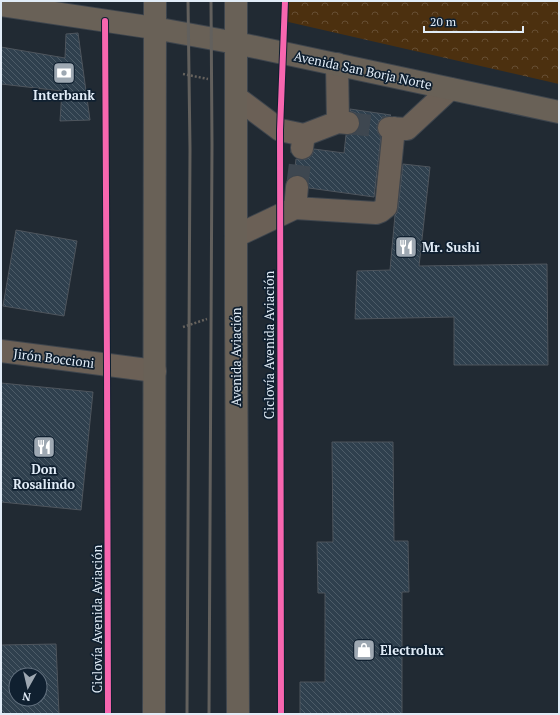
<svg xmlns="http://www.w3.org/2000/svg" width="560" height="715" font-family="'PT Serif',serif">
  <defs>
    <pattern id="park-crowns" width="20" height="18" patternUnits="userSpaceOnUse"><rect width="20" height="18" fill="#4c300f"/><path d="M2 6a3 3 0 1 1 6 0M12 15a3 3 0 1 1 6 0" fill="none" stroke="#664e33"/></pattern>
    <pattern id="building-back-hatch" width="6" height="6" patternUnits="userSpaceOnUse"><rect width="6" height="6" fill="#2f404e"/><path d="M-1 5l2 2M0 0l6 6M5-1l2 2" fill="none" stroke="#4d5c68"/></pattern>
  </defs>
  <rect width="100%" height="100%" fill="#212a33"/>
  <path fill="url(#park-crowns)" d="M 284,1 L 559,1 L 559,84 L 284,21 Z"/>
  <path fill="url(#building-back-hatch)" stroke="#4e555d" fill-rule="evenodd" d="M 78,33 L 90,120 L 60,121 L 62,91 L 1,84 L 1,47 L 65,58 L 66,34 Z
    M 350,109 L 391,115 L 390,116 L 383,117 L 379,121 L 377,127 L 378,133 L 381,137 L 374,197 L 309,188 L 308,182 L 305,177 L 299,175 L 294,175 L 296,159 L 300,160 L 307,159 L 312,155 L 314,149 L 344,153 L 346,135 L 353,134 L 358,131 L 360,125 L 359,118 L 356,113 L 350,111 Z
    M 403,164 L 430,167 L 419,266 L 547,264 L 548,365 L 454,365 L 454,317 L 355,319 L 357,271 L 390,270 L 395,215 L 397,213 L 398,208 Z
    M 16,230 L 77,241 L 64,316 L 3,306 Z
    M 1,383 L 93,392 L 81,510 L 1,502 Z
    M 332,442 L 393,442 L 394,541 L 408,541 L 409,592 L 402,592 L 402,714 L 300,714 L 300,682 L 325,682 L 325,593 L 318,593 L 317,542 L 333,542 Z
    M 56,644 L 59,714 L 1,714 L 1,645 ZM 16,675 L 40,675 L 40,699 L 16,699 Z"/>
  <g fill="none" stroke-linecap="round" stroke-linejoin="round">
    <path stroke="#3e4750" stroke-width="22" stroke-dasharray="22 11" stroke-linecap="butt" d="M 348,123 L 389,128
      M 297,187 L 302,148"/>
    <g stroke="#3e454d" stroke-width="24">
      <path id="minor" d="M 337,64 L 338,122 L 348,123
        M 236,97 L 280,130 L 304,135 L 302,148
        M 389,128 L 407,129 L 450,89
        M 304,135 L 338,122
        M 295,208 L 376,213 L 381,211 L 386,207 L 394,128
        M 236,236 L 295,208 L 297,187
        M 1,351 L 155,371"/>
    </g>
    <g stroke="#3e454d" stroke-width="24">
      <path id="major" d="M 236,1 L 236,310 L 238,714
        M 1,5 L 154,28 L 236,43 L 559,112
        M 154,714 L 155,1"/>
    </g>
    <path stroke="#67635e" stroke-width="2.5" stroke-dasharray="2 2" stroke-linecap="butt" d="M 183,74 L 208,79
      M 183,327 L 207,319"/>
    <use href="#minor" stroke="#6b6056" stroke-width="22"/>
    <use href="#major" stroke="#696157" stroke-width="22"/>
    <path stroke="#62605d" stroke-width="3" d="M 187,714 L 190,149 L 188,1
      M 209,714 L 212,145 L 211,1"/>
    <g stroke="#102030" stroke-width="8">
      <path id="cycleway" d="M 105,21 L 107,365 L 108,714
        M 281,714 L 280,130 L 283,53 L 285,1"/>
    </g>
    <use href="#cycleway" stroke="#f766af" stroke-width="6"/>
  </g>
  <defs>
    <g id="bank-square" transform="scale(1.15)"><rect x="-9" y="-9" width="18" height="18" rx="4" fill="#9ea8b2" stroke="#102030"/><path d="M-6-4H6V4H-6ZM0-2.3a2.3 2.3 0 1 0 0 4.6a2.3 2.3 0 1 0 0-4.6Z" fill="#fff"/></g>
    <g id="restaurant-square" transform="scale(1.15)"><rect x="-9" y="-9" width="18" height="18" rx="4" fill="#9ea8b2" stroke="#102030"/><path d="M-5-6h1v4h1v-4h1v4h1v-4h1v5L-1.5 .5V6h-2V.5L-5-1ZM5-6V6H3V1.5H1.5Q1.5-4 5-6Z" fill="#fff"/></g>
    <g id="shop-square" transform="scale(1.15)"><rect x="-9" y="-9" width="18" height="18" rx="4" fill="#9ea8b2" stroke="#102030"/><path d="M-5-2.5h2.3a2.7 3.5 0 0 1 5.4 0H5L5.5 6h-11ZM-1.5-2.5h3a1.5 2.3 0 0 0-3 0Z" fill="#fff"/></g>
  </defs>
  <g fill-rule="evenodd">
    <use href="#bank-square" x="64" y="73"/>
    <use href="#restaurant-square" x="406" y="247"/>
    <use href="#restaurant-square" x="44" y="447"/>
    <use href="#shop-square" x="364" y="650"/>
  </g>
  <g text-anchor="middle" stroke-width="3.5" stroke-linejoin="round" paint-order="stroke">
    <g font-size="13" fill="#e1ecf7" stroke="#102030">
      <text transform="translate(363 70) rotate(12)" y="5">Avenida San Borja Norte</text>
      <text transform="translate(269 345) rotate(-90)" y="5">Ciclovía Avenida Aviación</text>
      <text transform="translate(236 357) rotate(-90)" y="5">Avenida Aviación</text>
      <text transform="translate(54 358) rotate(7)" y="5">Jirón Boccioni</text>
      <text transform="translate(97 619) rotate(-90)" y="5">Ciclovía Avenida Aviación</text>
    </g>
    <g font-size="13" font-weight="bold" fill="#e1ecf7" stroke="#102030">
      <text x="64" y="100">Interbank</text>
      <text x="422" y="252" text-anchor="start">Mr. Sushi</text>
      <text x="44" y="474">Don<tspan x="44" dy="15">Rosalindo</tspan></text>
      <text x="380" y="655" text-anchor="start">Electrolux</text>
    </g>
  </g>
  <rect width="560" height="715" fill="none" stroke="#e1ecf7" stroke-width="4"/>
  <g transform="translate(28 687) rotate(188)"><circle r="19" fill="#102030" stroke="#647280"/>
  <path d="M0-3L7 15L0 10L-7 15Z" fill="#9ea8b2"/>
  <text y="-6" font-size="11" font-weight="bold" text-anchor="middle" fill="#e1ecf7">N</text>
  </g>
  <path d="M424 26v6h99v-6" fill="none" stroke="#e1ecf7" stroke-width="2"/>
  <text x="430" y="26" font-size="12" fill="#e1ecf7" stroke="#102030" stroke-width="3" paint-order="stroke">20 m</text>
</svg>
